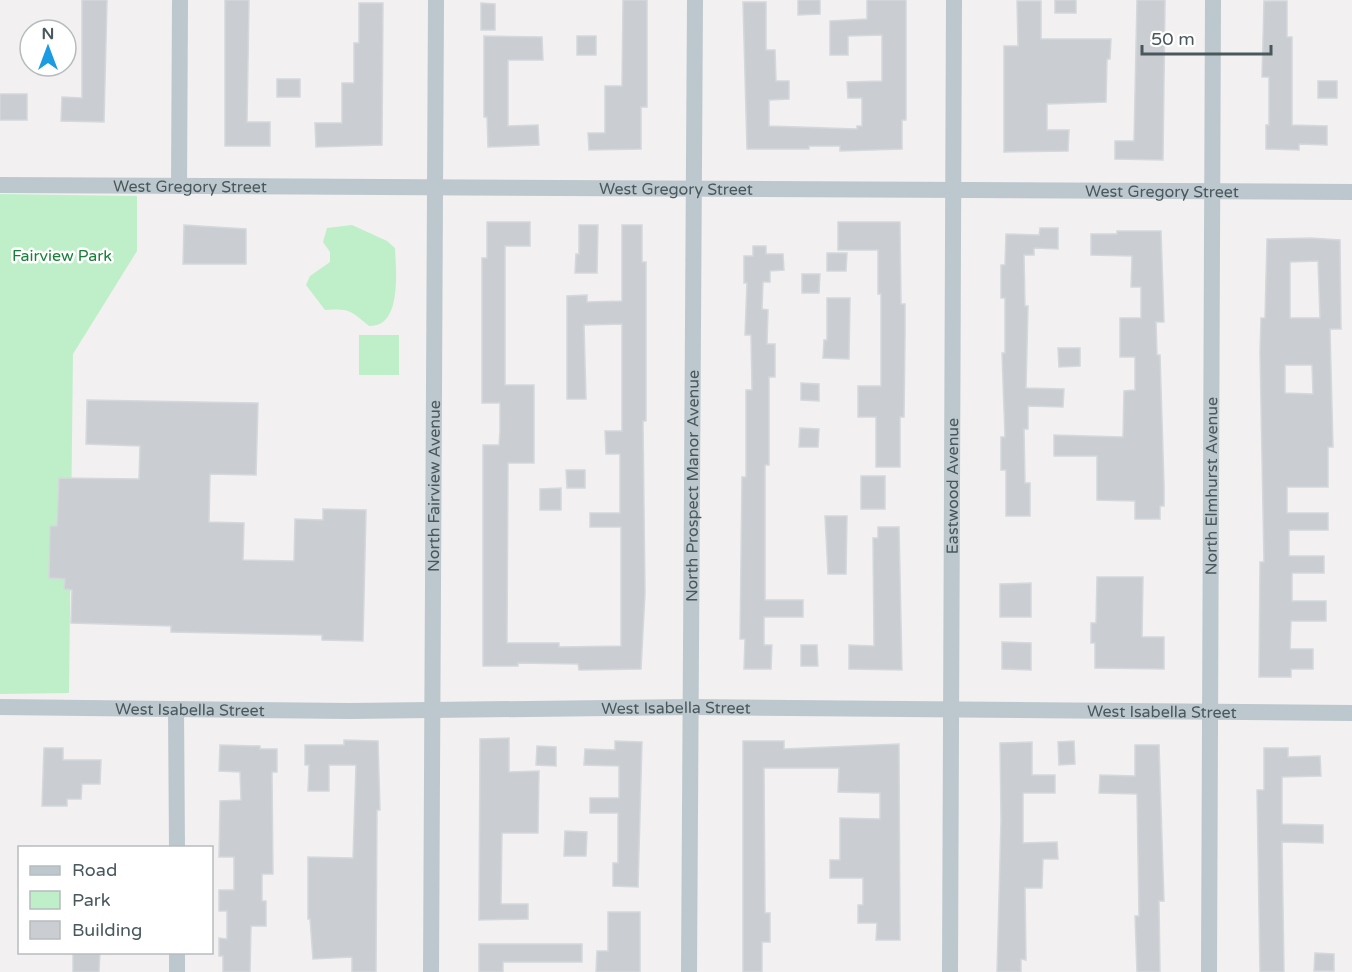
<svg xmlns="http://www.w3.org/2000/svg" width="1352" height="972" font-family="'Varela Round',sans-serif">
  <rect width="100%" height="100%" fill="#f2f0f1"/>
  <path fill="#bfefc8" d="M 0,194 L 137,196 L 137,251 L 73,354 L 69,693 L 0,694 Z
    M 352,225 L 387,241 L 395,248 C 396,271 402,328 369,326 C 351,311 350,308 325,310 L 306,285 L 310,276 L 330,262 L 330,252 L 323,242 L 327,228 Z
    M 359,335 L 399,335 L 399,375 L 359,375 Z"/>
  <path fill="#caced2" stroke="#d4d8db" stroke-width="1.5" fill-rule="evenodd" d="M 82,0 L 107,0 L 104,122 L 61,121 L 62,97 L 82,98 Z
    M 225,0 L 249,0 L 247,122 L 270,122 L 270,146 L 225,146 Z
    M 623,0 L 647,0 L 647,107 L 641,107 L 641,149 L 589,150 L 588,133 L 605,133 L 605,86 L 622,86 Z
    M 798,0 L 820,0 L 820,14 L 798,15 Z
    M 867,0 L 906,0 L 906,120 L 902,120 L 902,149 L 840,151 L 840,146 L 809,146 L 809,149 L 747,149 L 743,2 L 766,2 L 766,50 L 775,50 L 776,81 L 789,81 L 789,99 L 769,100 L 769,126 L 857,129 L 857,126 L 862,126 L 862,98 L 848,98 L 847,82 L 882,81 L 882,35 L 848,36 L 848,55 L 830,55 L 830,21 L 867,19 Z
    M 1055,0 L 1076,0 L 1076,13 L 1055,13 Z
    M 1137,0 L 1165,0 L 1163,160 L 1115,159 L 1115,141 L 1134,141 Z
    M 1017,1 L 1041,1 L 1041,39 L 1111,39 L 1110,59 L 1107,59 L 1106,102 L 1047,104 L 1047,130 L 1069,130 L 1068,151 L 1004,152 L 1004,46 L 1018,46 Z
    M 1264,1 L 1287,1 L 1287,37 L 1292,37 L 1292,125 L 1327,126 L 1327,145 L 1299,144 L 1299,150 L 1266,149 L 1266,125 L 1269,125 L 1269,77 L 1262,77 Z
    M 359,3 L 383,3 L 382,145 L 316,147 L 315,123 L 342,123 L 342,83 L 354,83 L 354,43 L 359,43 Z
    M 481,3 L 495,4 L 495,30 L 481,30 Z
    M 484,36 L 542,37 L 543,60 L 508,60 L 508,126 L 538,125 L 539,145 L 488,147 L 487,117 L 484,117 Z
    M 577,36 L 596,36 L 596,55 L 577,55 Z
    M 277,79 L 300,79 L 300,97 L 277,97 Z
    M 1318,81 L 1337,81 L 1337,98 L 1318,98 Z
    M 0,94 L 27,94 L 27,120 L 0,120 Z
    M 487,222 L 530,222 L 530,246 L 505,246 L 505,385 L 534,385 L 534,463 L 508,463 L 507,643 L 559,643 L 559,647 L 621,646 L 621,527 L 590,527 L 590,513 L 620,513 L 620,454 L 606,454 L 605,431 L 622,431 L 622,324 L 584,325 L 586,399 L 567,399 L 567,296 L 587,295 L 587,302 L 622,301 L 622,225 L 642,225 L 642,262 L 646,262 L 646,421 L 643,421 L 645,593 L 641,669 L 579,670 L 578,664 L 518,663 L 518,666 L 483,666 L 483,445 L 499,445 L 500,431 L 500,403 L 482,403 L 482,258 L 487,258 Z
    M 838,222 L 900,222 L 901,304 L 905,304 L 905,337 L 904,417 L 900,417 L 900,467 L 876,467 L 876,417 L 858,417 L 858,386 L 881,386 L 881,294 L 878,294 L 878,250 L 838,250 Z
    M 184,225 L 246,229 L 246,264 L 183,264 Z
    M 579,225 L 598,225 L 597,273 L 575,273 L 576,254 L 579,254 Z
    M 1040,228 L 1058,228 L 1058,249 L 1034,248 L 1034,255 L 1024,255 L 1025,306 L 1028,306 L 1026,388 L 1064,389 L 1063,407 L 1028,406 L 1028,429 L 1024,429 L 1025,483 L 1030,483 L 1030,516 L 1006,516 L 1006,470 L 1001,470 L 1001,437 L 1005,437 L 1002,353 L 1005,353 L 1005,298 L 1001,298 L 1001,265 L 1005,265 L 1006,234 L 1039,235 Z
    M 1117,231 L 1161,231 L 1164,322 L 1156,322 L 1157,355 L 1160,355 L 1164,485 L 1164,506 L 1160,506 L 1160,519 L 1135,519 L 1135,501 L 1097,500 L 1097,456 L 1054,456 L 1054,435 L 1123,437 L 1124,391 L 1135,390 L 1135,357 L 1120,357 L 1120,318 L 1141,318 L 1141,287 L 1131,287 L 1132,256 L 1091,255 L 1091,234 L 1117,234 Z
    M 1311,238 L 1340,240 L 1341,329 L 1330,329 L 1333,447 L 1328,447 L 1328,487 L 1287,487 L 1287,513 L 1328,513 L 1328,530 L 1289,530 L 1289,556 L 1324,556 L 1324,573 L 1292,573 L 1292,601 L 1326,601 L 1326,621 L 1291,621 L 1290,649 L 1313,649 L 1313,669 L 1291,669 L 1291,677 L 1259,677 L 1260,562 L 1264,562 L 1260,352 L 1261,318 L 1265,318 L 1267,239 ZM 1318,261 L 1320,318 L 1290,318 L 1290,262 ZM 1285,365 L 1312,365 L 1313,394 L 1285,393 Z
    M 753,246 L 766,246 L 766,254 L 783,254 L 784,270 L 770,271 L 770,282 L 763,282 L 762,309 L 768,310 L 767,344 L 775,344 L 775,377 L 769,377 L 769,465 L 765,465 L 765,600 L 803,600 L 803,617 L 764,617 L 764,645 L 772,645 L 771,669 L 744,669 L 745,639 L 740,639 L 742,477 L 746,477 L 746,390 L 752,390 L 751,335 L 745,335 L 747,283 L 744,283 L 744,256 L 753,256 Z
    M 827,253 L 847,253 L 846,271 L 827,271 Z
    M 802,274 L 820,274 L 819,293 L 802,293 Z
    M 827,298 L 850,298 L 849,359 L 823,358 L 824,340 L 827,340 Z
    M 1058,348 L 1080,348 L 1080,366 L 1059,367 Z
    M 801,383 L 819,384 L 819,401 L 801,400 Z
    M 87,400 L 258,403 L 256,475 L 210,474 L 209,522 L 244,523 L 243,560 L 294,561 L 295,519 L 323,520 L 323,509 L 366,510 L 363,641 L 322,640 L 322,635 L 171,632 L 171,626 L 71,623 L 72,590 L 64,589 L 65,579 L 49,578 L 50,526 L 57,526 L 59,478 L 139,479 L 140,446 L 86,444 Z
    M 800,428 L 819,429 L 818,447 L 799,447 Z
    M 566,470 L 585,470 L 585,488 L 567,488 Z
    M 861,476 L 885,476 L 885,509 L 861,509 Z
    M 561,488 L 561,510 L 540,510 L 540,489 Z
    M 825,516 L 847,516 L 846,574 L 828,574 Z
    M 878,527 L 899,527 L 902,670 L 849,669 L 849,645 L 874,646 L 873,538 L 878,538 Z
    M 1097,577 L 1143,577 L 1142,637 L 1164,637 L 1164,669 L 1095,668 L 1095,643 L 1091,643 L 1091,623 L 1096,623 Z
    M 1031,583 L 1031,617 L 1000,617 L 1000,584 Z
    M 1002,642 L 1031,643 L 1031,670 L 1002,669 Z
    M 801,645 L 817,645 L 818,666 L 801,666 Z
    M 509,738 L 509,772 L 539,771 L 538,833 L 502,833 L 501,904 L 528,904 L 528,919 L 479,920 L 480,739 Z
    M 344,740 L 378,741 L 380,810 L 377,810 L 376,972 L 352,972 L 352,957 L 313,959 L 310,919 L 308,919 L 308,857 L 353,858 L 356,765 L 329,765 L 329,791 L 308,791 L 309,765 L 305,765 L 305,745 L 344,745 Z
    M 615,741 L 642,742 L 638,887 L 613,886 L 613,863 L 618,863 L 618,813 L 590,813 L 590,798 L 619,798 L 619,766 L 584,765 L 585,749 L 615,750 Z
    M 743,741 L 784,741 L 784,749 L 899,744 L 900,940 L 876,940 L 877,923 L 858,923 L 858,905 L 863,905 L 863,878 L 830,878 L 830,860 L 840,860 L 840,818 L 880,819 L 880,793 L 838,792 L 839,768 L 764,768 L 765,913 L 770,913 L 770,942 L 762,942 L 762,972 L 743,972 Z
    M 1074,741 L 1075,764 L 1059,765 L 1058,742 Z
    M 1032,742 L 1032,775 L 1055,775 L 1055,793 L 1023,793 L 1023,843 L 1057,842 L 1058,859 L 1043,859 L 1042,888 L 1025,888 L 1026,960 L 1021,959 L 1021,972 L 997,972 L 1001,821 L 1000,743 Z
    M 220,745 L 260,746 L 260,749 L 277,749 L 277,772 L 272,772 L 273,874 L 262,874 L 262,901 L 266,901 L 266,926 L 251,926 L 250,972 L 223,972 L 223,956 L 219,956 L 219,938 L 227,939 L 227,911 L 219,911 L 219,890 L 234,890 L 234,857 L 219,857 L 220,801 L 241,800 L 240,772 L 219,771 Z
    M 1135,745 L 1159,745 L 1164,901 L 1159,901 L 1160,972 L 1137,972 L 1135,916 L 1139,916 L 1137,794 L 1099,793 L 1100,775 L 1135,776 Z
    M 537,746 L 556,747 L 556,766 L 536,765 Z
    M 44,748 L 63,748 L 63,760 L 101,760 L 100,784 L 82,784 L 81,799 L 67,799 L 67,806 L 42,806 Z
    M 1264,748 L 1288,748 L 1288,757 L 1320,756 L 1321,776 L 1282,777 L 1282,824 L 1323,825 L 1323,843 L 1282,842 L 1284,972 L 1260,972 L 1257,790 L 1264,790 Z
    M 565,831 L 587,832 L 586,856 L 564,856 Z
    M 608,912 L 640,912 L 640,972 L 596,972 L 597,951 L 608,951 Z
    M 479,944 L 582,944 L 582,962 L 503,962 L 503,972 L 479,972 Z
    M 73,952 L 100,952 L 99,972 L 73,972 Z
    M 1315,953 L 1334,954 L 1334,971 L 1314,971 Z"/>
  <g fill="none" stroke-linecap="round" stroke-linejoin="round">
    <g stroke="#bcc8cd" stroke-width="16">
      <path id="s1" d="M 0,185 L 1352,192"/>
      <path d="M 179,186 L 180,0"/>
      <path id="s2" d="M 0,707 L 350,711 L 691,707 L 1352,713"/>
      <path d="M 176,709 L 177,848"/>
      <path d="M 177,952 L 177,972"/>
      <path id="s3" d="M 431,972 L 436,0"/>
      <path id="s4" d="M 689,972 L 695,0"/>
      <path id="s5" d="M 950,972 L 954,0"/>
      <path id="s6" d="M 1209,972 L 1213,0"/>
    </g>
  </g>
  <g text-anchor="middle" stroke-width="5" stroke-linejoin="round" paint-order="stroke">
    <g font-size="16" fill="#48585d" stroke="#fff">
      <text dy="6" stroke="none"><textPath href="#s1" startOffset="190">West Gregory Street</textPath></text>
      <text dy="6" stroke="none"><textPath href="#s1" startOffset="676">West Gregory Street</textPath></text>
      <text dy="6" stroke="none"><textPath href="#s1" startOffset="1162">West Gregory Street</textPath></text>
      <text dy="6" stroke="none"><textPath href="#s3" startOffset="486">North Fairview Avenue</textPath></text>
      <text dy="6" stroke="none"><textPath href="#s4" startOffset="486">North Prospect Manor Avenue</textPath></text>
      <text dy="6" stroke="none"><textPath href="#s5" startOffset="486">Eastwood Avenue</textPath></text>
      <text dy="6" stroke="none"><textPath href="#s6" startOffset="486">North Elmhurst Avenue</textPath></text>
      <text dy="6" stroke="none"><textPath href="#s2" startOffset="676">West Isabella Street</textPath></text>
      <text dy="6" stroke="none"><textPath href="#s2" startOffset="190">West Isabella Street</textPath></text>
      <text dy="6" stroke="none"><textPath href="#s2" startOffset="1162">West Isabella Street</textPath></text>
    </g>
    <g font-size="16" fill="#187f36" stroke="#fff">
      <text x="62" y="261">Fairview Park</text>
    </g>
  </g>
  <rect x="18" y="846" width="195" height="108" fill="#ffffff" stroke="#b6bcbe" stroke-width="1.5"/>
  <rect x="30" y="866" width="30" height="9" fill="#bcc8cd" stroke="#b6bcbe" stroke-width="1.5"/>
  <text x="72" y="876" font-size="18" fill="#48585d">Road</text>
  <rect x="30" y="891" width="30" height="18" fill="#bfefc8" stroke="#b6bcbe" stroke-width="1.5"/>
  <text x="72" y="906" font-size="18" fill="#48585d">Park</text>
  <rect x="30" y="921" width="30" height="18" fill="#caced2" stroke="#b6bcbe" stroke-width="1.5"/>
  <text x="72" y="936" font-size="18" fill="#48585d">Building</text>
  <g transform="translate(48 48)"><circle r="28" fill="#ffffff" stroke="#b6bcbe" stroke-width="1.5"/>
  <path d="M0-4.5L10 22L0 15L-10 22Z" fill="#1b9be2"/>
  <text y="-9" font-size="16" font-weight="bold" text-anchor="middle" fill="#48585d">N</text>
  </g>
  <path d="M1142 45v9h129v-9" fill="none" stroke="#48585d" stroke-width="3"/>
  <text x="1151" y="45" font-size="18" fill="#48585d" stroke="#ffffff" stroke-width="4.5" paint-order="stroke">50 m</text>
</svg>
